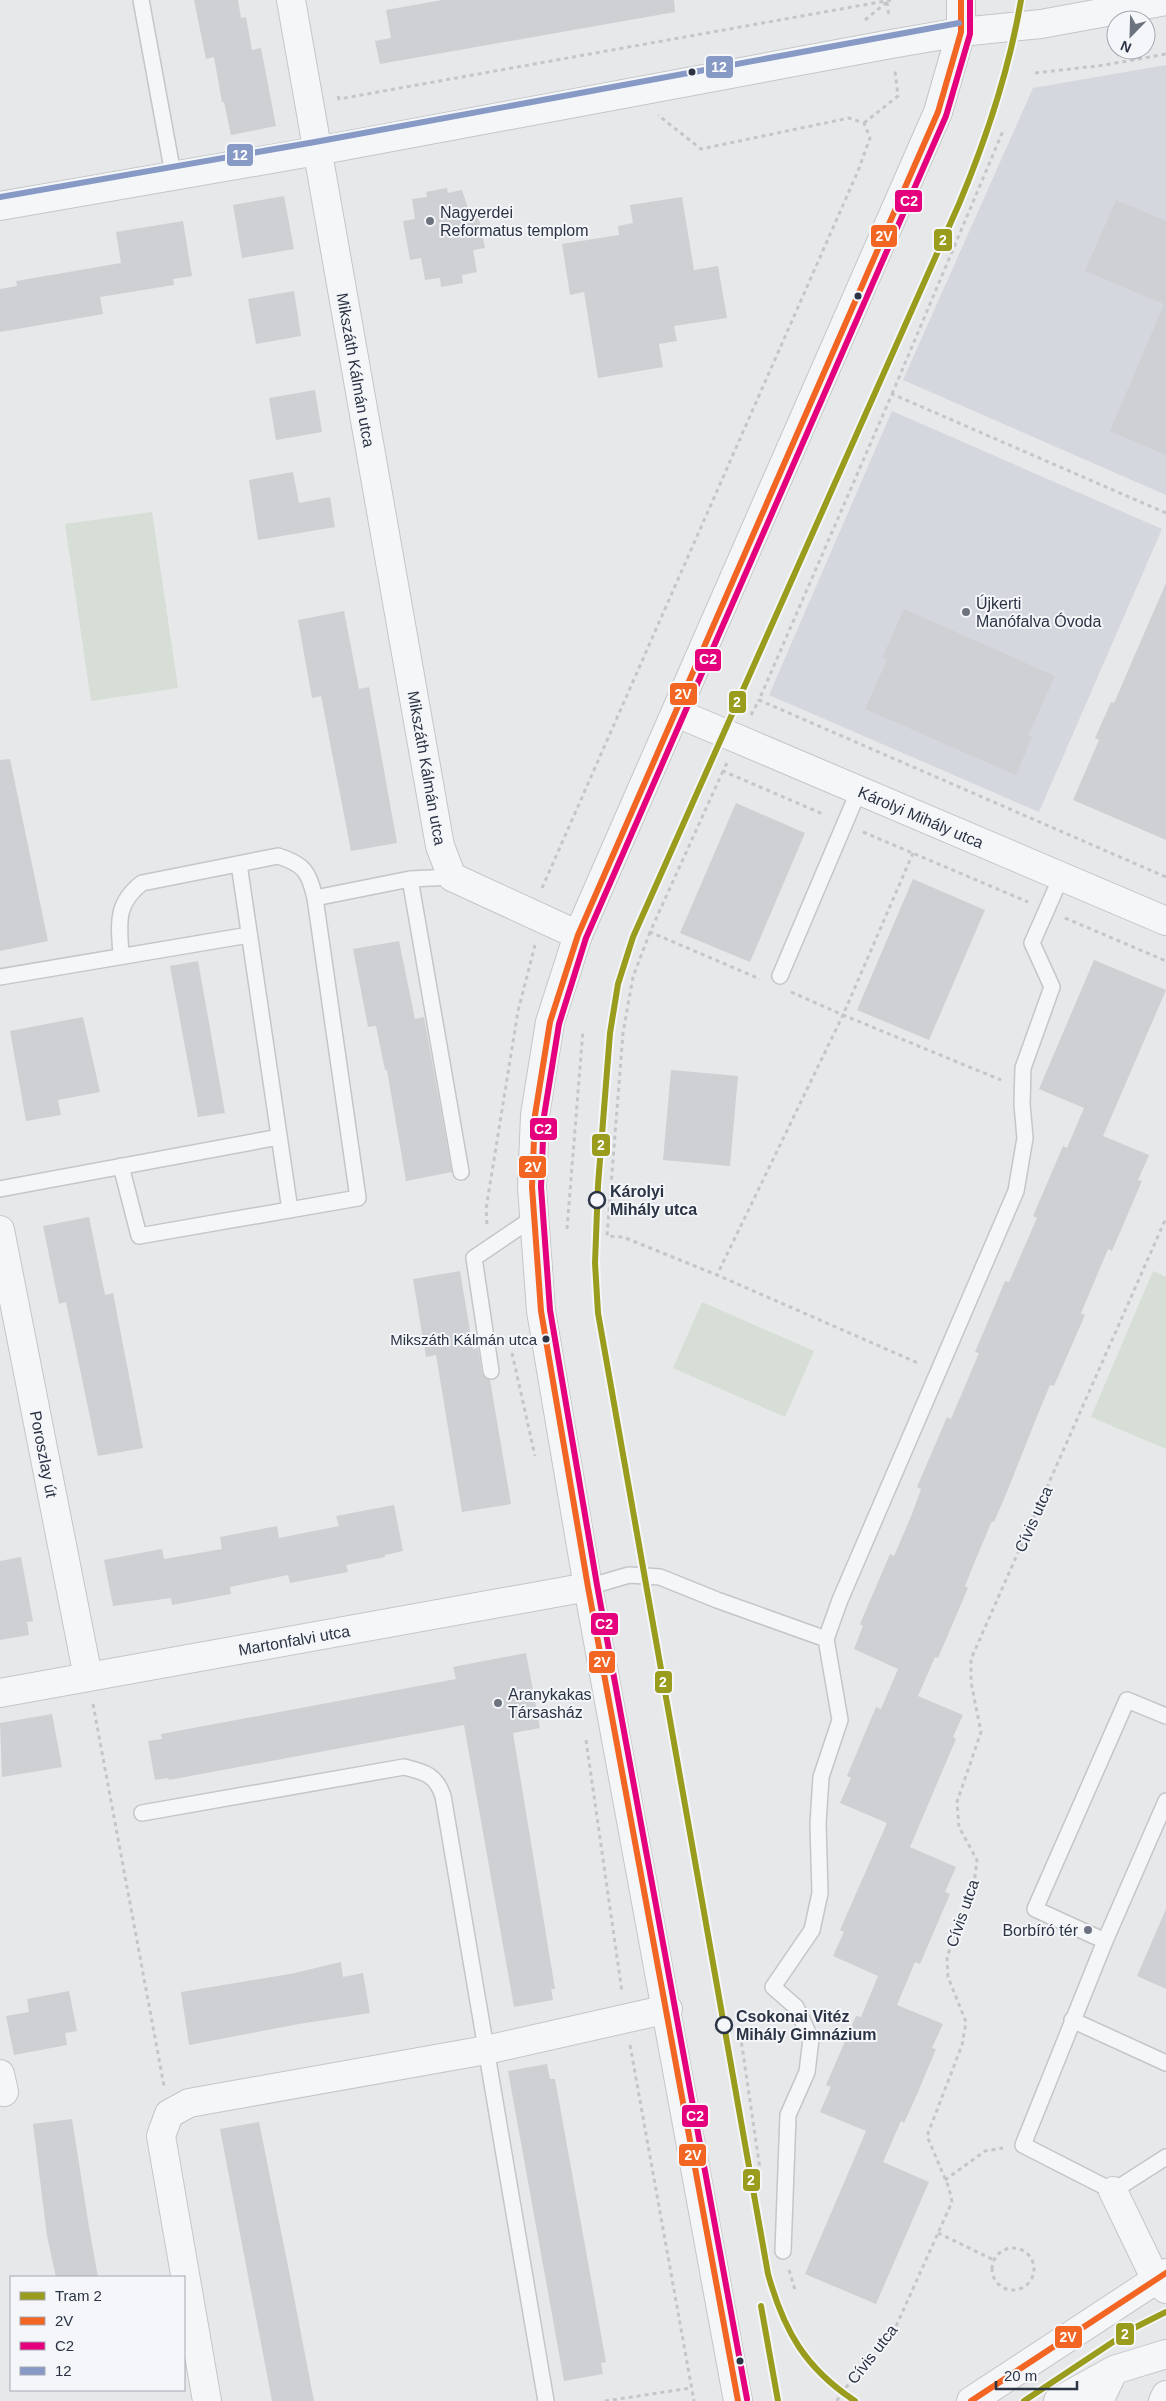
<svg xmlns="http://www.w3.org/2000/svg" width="1166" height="2401" font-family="Arial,sans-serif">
  <rect width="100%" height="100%" fill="#e6e8ea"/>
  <path fill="#d4d7dd" d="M 1166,65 L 1166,495 L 903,380 L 1033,88 Z
    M 892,411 L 1162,529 L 1039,812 L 769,695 Z"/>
  <path fill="#d6ded6" d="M 152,512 L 178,688 L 91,701 L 65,524 Z
    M 1153,1271 L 1166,1277 L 1166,1449 L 1091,1417 Z
    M 702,1302 L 814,1351 L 785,1417 L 673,1368 Z"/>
  <path fill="#ced0d3" d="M 194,0 L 238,0 L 241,18 L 246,17 L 252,50 L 261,48 L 276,126 L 231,135 L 224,102 L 222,102 L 214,57 L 206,59 Z
    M 442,0 L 674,0 L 675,12 L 380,64 L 375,41 L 391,38 L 386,10 Z
    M 447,188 L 448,193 L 462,190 L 469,211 L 477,209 L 485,248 L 473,250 L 477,272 L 462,275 L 463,283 L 441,287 L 440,278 L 425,280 L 421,258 L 410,260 L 403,221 L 415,219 L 412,199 L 427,197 L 426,192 Z
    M 284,196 L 294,249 L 242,258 L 233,205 Z
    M 682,197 L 694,270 L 718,266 L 727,318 L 674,326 L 677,341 L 659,344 L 663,367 L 598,378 L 584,292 L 570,295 L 562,244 L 619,235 L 618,226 L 633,223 L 630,205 Z
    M 1116,200 L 1166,221 L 1166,455 L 1110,431 L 1164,304 L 1085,271 Z
    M 183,221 L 192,276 L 173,279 L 174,285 L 100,297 L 103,314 L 0,332 L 0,289 L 17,286 L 16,281 L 121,263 L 116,232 Z
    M 294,291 L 301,336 L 256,344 L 248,299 Z
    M 315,390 L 322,432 L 276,440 L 269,398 Z
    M 293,472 L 299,503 L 330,497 L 335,527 L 258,540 L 249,480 Z
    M 1166,583 L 1166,840 L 1073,800 L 1099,740 L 1095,738 L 1111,702 L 1114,703 Z
    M 904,609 L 1055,676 L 1028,736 L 1032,737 L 1016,775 L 865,709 L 887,660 L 882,658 Z
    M 344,611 L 359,689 L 369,687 L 397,843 L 351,851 L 321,696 L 312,698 L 298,620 Z
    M 10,759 L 48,941 L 0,951 L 0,760 Z
    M 736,803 L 805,833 L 750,962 L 680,933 Z
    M 913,879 L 985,910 L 929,1040 L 857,1010 Z
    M 399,941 L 415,1019 L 424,1017 L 452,1172 L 406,1181 L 387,1070 L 385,1070 L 376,1026 L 368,1027 L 353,949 Z
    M 1094,960 L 1166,990 L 1103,1136 L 1149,1155 L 1138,1180 L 1142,1181 L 1112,1251 L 1108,1249 L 1098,1273 L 1081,1313 L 1085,1315 L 1054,1386 L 1050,1385 L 1040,1409 L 1007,1492 L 994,1522 L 992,1521 L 975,1561 L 965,1586 L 968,1588 L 938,1658 L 935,1657 L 918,1696 L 963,1715 L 953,1737 L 956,1739 L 910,1847 L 956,1867 L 945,1892 L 950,1894 L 920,1964 L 915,1962 L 897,2005 L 943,2024 L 932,2048 L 936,2049 L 918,2092 L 904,2123 L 901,2121 L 883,2162 L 929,2182 L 876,2304 L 805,2274 L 866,2131 L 820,2112 L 831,2087 L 826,2085 L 856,2016 L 861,2017 L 878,1976 L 833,1956 L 844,1932 L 840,1930 L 887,1823 L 840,1803 L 851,1778 L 847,1776 L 876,1707 L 881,1709 L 898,1669 L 854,1649 L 863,1626 L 860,1624 L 890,1554 L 894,1556 L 912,1514 L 921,1489 L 917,1487 L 947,1417 L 951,1419 L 979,1353 L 975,1352 L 1005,1281 L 1009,1282 L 1037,1218 L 1033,1216 L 1063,1146 L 1067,1148 L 1084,1108 L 1039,1089 Z
    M 198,961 L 225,1113 L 198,1117 L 170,966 Z
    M 83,1017 L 100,1092 L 58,1100 L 61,1115 L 26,1121 L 10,1031 Z
    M 671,1070 L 738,1076 L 730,1166 L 663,1160 Z
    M 89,1217 L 105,1295 L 113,1293 L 143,1448 L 98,1456 L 66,1302 L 59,1304 L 43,1226 Z
    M 460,1271 L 473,1349 L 478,1348 L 482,1373 L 484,1377 L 490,1380 L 511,1504 L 462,1512 L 436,1355 L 426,1357 L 413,1279 Z
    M 394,1505 L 403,1551 L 385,1555 L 385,1557 L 346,1565 L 348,1572 L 290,1583 L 288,1575 L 230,1587 L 231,1594 L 172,1605 L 171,1598 L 113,1606 L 104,1560 L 162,1549 L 164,1559 L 222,1549 L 220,1537 L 277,1526 L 279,1538 L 339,1526 L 336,1516 Z
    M 21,1557 L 33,1621 L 27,1622 L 29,1635 L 0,1640 L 0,1561 Z
    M 526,1653 L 540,1728 L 513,1733 L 555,1989 L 551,1989 L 553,2000 L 514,2007 L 464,1725 L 169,1780 L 168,1778 L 155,1780 L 148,1741 L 162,1739 L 161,1734 L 456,1679 L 453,1667 Z
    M 52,1714 L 62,1767 L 2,1777 L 0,1723 Z
    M 1166,1909 L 1166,1989 L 1137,1976 Z
    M 341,1962 L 343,1977 L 363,1973 L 370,2013 L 299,2024 L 189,2045 L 181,1992 L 290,1974 Z
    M 69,1991 L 77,2031 L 65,2033 L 67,2045 L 14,2055 L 6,2016 L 29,2012 L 27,1999 Z
    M 547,2064 L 550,2079 L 555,2079 L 606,2362 L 601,2363 L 603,2374 L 564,2381 L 508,2071 Z
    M 72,2119 L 89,2227 L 98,2277 L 56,2277 L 47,2236 L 33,2124 Z
    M 259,2122 L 289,2271 L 314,2401 L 272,2401 L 220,2129 Z"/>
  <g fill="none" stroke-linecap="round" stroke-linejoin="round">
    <g stroke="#c4c6c8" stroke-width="18">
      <path id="service" d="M 141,0 L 173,174
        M 239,864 L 290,1210
        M 410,879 L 461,1172
        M 315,898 L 410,879 L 452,877
        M 780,976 L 859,790
        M 0,977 L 249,935
        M 121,1166 L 139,1236 L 358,1198 L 315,898 C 309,872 304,864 278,856 L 142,883 C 115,904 119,923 121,955
        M 0,1189 L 279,1137
        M 491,1371 L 474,1258 L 533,1218
        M 588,1587 L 629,1575 L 660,1577 L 717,1600 L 826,1639
        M 1166,1801 L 1105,1941 L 1023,2145 L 1113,2191 L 1166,2157
        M 142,1813 L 404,1767 C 425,1772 436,1775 443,1796 L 546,2401
        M 1105,1941 L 1035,1909 L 1127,1700 L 1166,1716
        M 1072,2020 L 1166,2063
        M 783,2251 L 788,2115 L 807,2072 L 811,2039 L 796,2007 L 773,1987 L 812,1930 L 820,1893 L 818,1824 L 821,1777 L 840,1720 L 826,1639 L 840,1600 L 1016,1191 L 1025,1138 L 1022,1104 L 1023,1068 L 1052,987 L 1032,943 L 1061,877"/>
    </g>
    <g stroke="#c4c6c8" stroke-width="30">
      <path id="minor" d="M 291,0 L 440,846 L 452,877 L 578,935
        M 0,206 L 317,151 L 891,44 L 961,32 L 1041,24 L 1166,1
        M 677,713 L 1166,921
        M 0,1230 L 88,1677
        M 0,1693 L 588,1587
        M 0,2074 L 4,2092
        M 1113,2191 L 1156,2280 L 1166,2289
        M 207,2401 L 161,2136 L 169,2114 L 189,2103 L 486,2050 L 668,2009
        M 1058,2401 L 1114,2370
        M 1099,2401 L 1114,2370 L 1166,2354
        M 1163,2401 L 1166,2395"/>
    </g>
    <g stroke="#c4c6c8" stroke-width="30">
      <path id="tertiary" d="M 738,2401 L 588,1587 L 541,1311 L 532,1187 L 535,1115 L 550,1022 L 578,935 L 938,112 L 961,32 L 961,0
        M 971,2401 L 1166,2273"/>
    </g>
    <path stroke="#c5c6ca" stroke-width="3" stroke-dasharray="4 4" stroke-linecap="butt" d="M 887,2 L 889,17
      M 865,20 L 887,2
      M 1035,73 L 1105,65 L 1166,54
      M 338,96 L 339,99 L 891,0
      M 864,123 L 898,96 L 895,71
      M 892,394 L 1003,131
      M 1166,513 L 892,394 L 759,700 L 1166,877
      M 751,715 L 759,700
      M 727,763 L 723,771 L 825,815
      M 723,771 L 650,932 L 760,979
      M 863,832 L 1028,902
      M 913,853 L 843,1015 L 1001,1080
      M 542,888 L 858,171 L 870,138 L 864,123 L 849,118 L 701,149 L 658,115
      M 1065,918 L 1166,961
      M 650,932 L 633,977 L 623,1033 L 607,1236 L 623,1237 L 717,1275
      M 791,992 L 843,1015 L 717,1275 L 918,1363
      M 487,1224 L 486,1209 L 518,1011 L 535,945
      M 567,1229 L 583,1030
      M 512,1353 L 535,1456
      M 93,1704 L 164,2086
      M 586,1740 L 622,1992
      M 738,2019 L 760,2169
      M 630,2045 L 694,2401
      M 945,2180 L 985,2151 L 1003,2148
      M 938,2233 L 994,2260
      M992 2269a21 21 0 1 1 42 0a21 21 0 1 1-42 0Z
      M 789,2270 L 796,2293
      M 605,2401 L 691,2388
      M 837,2401 L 841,2393 L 893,2333 L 952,2202 L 949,2188 L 927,2136 L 962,2045 L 966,2022 L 948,1977 L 947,1957 L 974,1884 L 977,1860 L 959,1827 L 957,1802 L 981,1732 L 971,1682 L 971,1659 L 1166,1218"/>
    <use href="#service" stroke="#f5f6f7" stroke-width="15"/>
    <use href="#minor" stroke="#f5f6f7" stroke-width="28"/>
    <use href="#tertiary" stroke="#f5f6f7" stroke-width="28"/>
    <g stroke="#f4f6f9" stroke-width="10">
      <path id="bus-1" d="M 738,2401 L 588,1587 L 541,1311 L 532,1187 L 535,1115 L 550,1022 L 578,935 L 938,112 L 961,32 L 961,0
        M 971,2401 L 1166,2273"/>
    </g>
    <g stroke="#f4f6f9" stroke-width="10">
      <path id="bus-2" d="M 747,2399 L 597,1585 L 550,1310 L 541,1187 L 544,1116 L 559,1024 L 586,938 L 946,116 L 970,34 L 970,0"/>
    </g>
    <g stroke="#f4f6f9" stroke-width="10">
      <path id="bus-3" d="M 0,197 L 315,142 L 959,23"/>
    </g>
    <use href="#bus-1" stroke="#f26522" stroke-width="6"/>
    <use href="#bus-2" stroke="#e5007d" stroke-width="6"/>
    <use href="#bus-3" stroke="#879ac5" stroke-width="6"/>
    <g stroke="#f4f6f9" stroke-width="10">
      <path id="tram-1" d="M 761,2306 L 778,2401
        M 855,2401 C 805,2368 784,2331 768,2274 L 598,1313 L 595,1263 L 598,1185 L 610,1033 L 618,984 L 633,937 L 959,204 C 987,137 1009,71 1021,0
        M 1024,2401 L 1134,2328 L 1166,2312"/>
    </g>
    <use href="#tram-1" stroke="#999c1c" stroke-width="6"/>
  </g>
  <g fill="#2b3445" stroke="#f4f6f9" stroke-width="2">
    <circle cx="692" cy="72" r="4.5"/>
    <circle cx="858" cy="296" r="4.5"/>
    <circle cx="546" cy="1339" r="4.5"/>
    <circle cx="740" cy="2361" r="4.5"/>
  </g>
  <g fill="#6c737f" stroke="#f4f6f9" stroke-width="2">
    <circle cx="430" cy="221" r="5"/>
    <circle cx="966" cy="612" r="5"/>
    <circle cx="498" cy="1703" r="5"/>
    <circle cx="1088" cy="1930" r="5"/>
  </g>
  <g fill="#f4f6f9" stroke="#2b3445" stroke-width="2.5">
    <circle cx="597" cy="1200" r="8"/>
    <circle cx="724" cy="2025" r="8"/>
  </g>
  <g text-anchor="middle" stroke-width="4" stroke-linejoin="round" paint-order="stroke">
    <g font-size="15" fill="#2b3445" stroke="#f4f6f9" text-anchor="end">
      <text x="537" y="1345">Mikszáth Kálmán utca</text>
    </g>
    <g font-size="16" fill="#2b3445" stroke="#f4f6f9" text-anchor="start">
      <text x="440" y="218">Nagyerdei<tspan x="440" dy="18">Reformatus templom</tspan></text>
      <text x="976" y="609">Újkerti<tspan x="976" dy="18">Manófalva Óvoda</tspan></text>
      <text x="508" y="1700">Aranykakas<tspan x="508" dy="18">Társasház</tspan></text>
      <text x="1078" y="1936" text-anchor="end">Borbíró tér</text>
    </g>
    <g font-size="16" fill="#2b3445" stroke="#f4f6f9">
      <text transform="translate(356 370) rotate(80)" y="6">Mikszáth Kálmán utca</text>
      <text transform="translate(427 768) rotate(80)" y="6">Mikszáth Kálmán utca</text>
      <text transform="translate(921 817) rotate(23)" y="6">Károlyi Mihály utca</text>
      <text transform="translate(44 1454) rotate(79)" y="6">Poroszlay út</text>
      <text transform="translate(1033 1519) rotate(-66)" y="6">Cívis utca</text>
      <text transform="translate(294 1640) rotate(-10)" y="6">Martonfalvi utca</text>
      <text transform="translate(962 1913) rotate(-71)" y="6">Cívis utca</text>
      <text transform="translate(872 2354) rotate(-52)" y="6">Cívis utca</text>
    </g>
    <g font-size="16" font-weight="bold" fill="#2b3445" stroke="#f4f6f9" text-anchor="start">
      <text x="610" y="1197">Károlyi<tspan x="610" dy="18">Mihály utca</tspan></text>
      <text x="736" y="2022">Csokonai Vitéz<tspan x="736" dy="18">Mihály Gimnázium</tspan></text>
    </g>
  </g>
  <g stroke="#f4f6f9" stroke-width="2">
    <rect x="705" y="55" width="29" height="24" rx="5" fill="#879ac5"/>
    <rect x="226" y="143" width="28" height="24" rx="5" fill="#879ac5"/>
    <rect x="894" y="189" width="29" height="24" rx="5" fill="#e5007d"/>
    <rect x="870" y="224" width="28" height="24" rx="5" fill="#f26522"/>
    <rect x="933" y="228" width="20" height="24" rx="5" fill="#999c1c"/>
    <rect x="694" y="648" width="28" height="24" rx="5" fill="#e5007d"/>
    <rect x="669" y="682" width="29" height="24" rx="5" fill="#f26522"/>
    <rect x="728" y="690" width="19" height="24" rx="5" fill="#999c1c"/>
    <rect x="529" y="1117" width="29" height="24" rx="5" fill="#e5007d"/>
    <rect x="591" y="1133" width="20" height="24" rx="5" fill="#999c1c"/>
    <rect x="518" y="1155" width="29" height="24" rx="5" fill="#f26522"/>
    <rect x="590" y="1612" width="29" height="24" rx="5" fill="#e5007d"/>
    <rect x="588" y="1650" width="28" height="24" rx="5" fill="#f26522"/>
    <rect x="654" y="1670" width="19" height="24" rx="5" fill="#999c1c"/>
    <rect x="681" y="2104" width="28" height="24" rx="5" fill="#e5007d"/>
    <rect x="678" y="2143" width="29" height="24" rx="5" fill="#f26522"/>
    <rect x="742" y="2168" width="19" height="24" rx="5" fill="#999c1c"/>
    <rect x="1115" y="2322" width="20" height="24" rx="5" fill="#999c1c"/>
    <rect x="1054" y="2325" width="29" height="24" rx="5" fill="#f26522"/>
  </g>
  <g font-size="14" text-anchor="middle" font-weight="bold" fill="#fff">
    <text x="719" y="72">12</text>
    <text x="240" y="160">12</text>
    <text x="909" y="206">C2</text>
    <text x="884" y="241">2V</text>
    <text x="943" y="245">2</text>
    <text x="708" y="664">C2</text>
    <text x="683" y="699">2V</text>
    <text x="737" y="707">2</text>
    <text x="543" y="1134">C2</text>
    <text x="601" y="1150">2</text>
    <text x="533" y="1172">2V</text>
    <text x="604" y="1629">C2</text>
    <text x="602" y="1667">2V</text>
    <text x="663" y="1687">2</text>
    <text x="695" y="2121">C2</text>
    <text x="693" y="2160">2V</text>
    <text x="751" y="2185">2</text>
    <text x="1125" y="2339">2</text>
    <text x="1068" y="2342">2V</text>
  </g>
  <rect x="10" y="2276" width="175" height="115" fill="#f4f6f9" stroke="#a4a8b1"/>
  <rect x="20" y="2292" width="25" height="8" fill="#999c1c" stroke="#a4a8b1"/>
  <text x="55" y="2301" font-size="15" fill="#2b3445">Tram 2</text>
  <rect x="20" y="2317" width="25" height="8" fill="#f26522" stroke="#a4a8b1"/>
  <text x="55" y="2326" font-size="15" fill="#2b3445">2V</text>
  <rect x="20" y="2342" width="25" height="8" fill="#e5007d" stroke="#a4a8b1"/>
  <text x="55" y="2351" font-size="15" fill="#2b3445">C2</text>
  <rect x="20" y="2367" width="25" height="8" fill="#879ac5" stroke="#a4a8b1"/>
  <text x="55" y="2376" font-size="15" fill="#2b3445">12</text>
  <g transform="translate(1131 35) rotate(203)"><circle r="24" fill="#f4f6f9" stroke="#a4a8b1"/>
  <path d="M0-4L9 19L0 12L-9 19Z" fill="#6c737f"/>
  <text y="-8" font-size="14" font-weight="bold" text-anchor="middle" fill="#2b3445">N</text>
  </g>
  <path d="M996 2381v8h81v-8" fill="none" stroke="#2b3445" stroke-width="2.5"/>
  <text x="1004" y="2381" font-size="15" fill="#2b3445" stroke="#f4f6f9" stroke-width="4" paint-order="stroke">20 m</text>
</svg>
